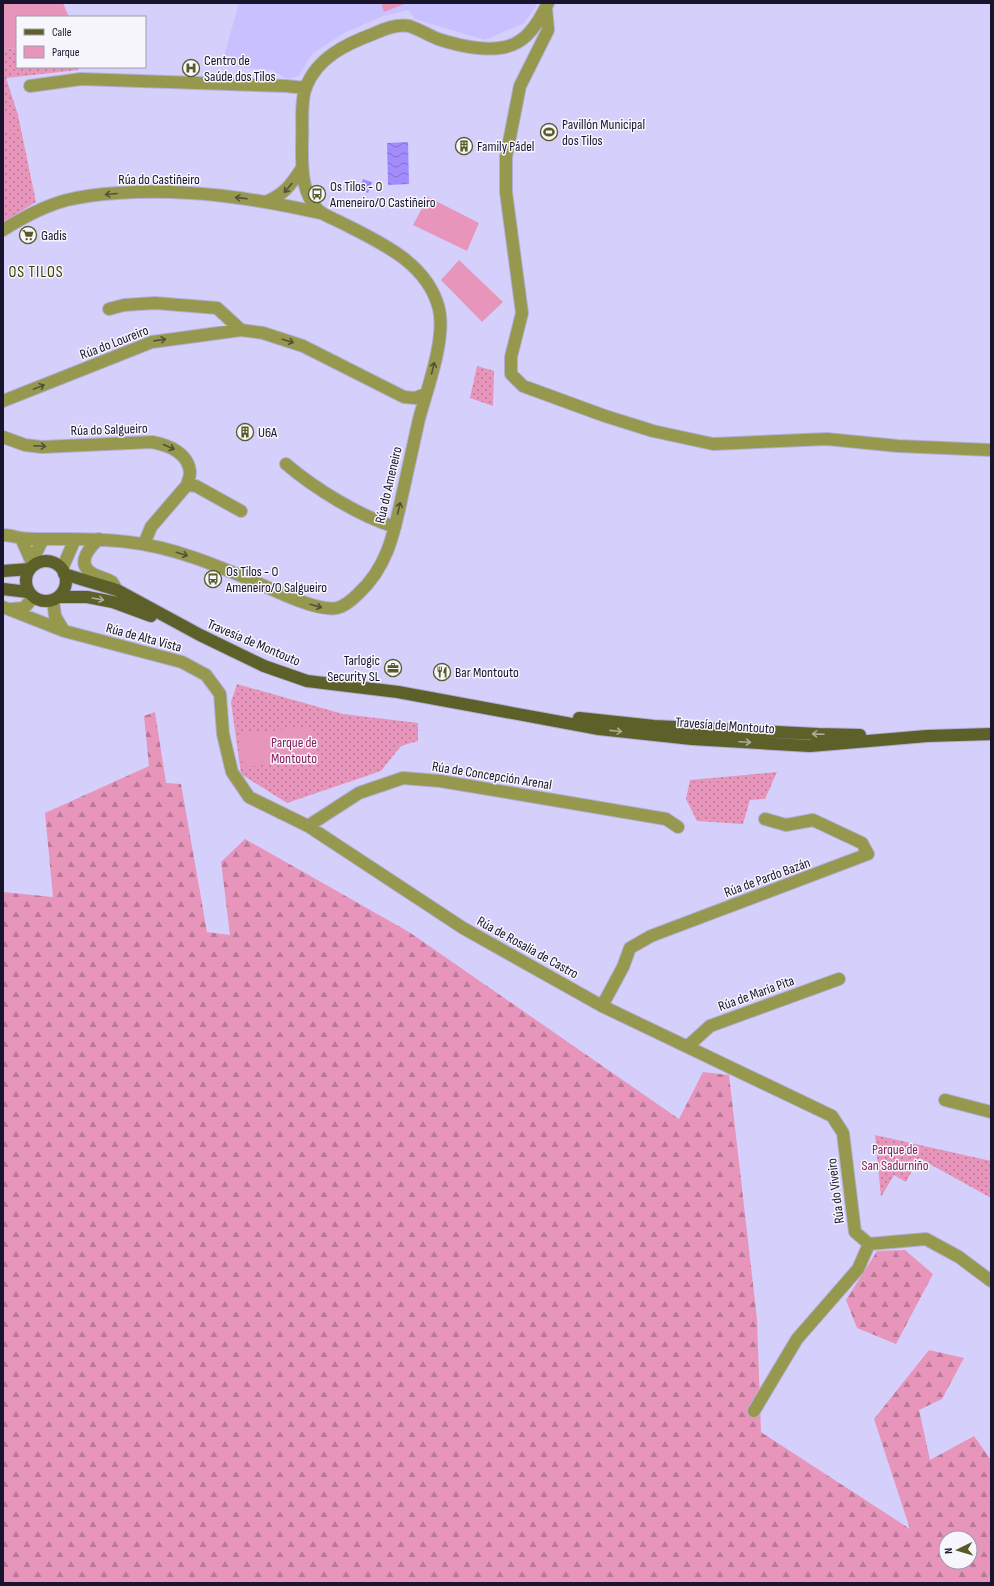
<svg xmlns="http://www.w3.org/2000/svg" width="994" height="1586" font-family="'Sofia Sans Condensed',sans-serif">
  <defs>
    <pattern id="green-dots" width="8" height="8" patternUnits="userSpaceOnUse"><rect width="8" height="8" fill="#e795bb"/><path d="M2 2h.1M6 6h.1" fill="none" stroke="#ba7898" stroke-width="1.8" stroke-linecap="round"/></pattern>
    <pattern id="forest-firs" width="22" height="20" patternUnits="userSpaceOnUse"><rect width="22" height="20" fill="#e795bb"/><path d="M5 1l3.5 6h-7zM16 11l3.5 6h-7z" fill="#ba7898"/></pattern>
    <pattern id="water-waves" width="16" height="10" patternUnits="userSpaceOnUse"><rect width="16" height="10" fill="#a28cfc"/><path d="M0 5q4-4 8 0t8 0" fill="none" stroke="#8371cc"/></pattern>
  </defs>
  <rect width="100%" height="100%" fill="#d5d0fb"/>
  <path fill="#c9c1ff" d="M 239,3 L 538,3 L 524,23 L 485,40 L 415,19 L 408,10 L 383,16 L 344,33 L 312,54 L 299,76 L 287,79 L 272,70 L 221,66 Z"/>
  <path fill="url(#green-dots)" d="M 3,48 L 17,49 L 17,67 L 79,67 L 78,70 L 6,78 L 18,115 L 36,202 L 3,222 Z
    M 477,366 L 494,371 L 493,406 L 470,398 Z
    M 237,684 L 343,714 L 418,723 L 418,741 L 401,746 L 381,771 L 287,803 L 241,774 L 231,702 Z
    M 777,772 L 765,799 L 750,800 L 743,824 L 697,821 L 686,799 L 690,780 Z
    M 875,1135 L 991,1161 L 991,1198 L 919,1158 L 906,1182 L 894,1175 L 881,1197 Z"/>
  <path fill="url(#forest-firs)" fill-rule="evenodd" d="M 155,712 L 166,783 L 181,784 L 207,932 L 230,935 L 221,862 L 245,839 L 409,932 L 679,1119 L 703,1072 L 729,1075 L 757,1319 L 761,1432 L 910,1529 L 874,1419 L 929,1350 L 964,1358 L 942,1399 L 919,1410 L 930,1460 L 974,1436 L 991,1460 L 991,1583 L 3,1583 L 3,892 L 53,897 L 45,813 L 149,766 L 144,716 ZM 946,1538 L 970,1538 L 970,1562 L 946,1562 Z
    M 905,1250 L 933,1274 L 896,1344 L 857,1328 L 846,1300 L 877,1251 Z"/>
  <path fill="#e795bb" d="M 3,3 L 63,3 L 69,17 L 17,17 L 17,49 L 3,48 Z
    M 381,3 L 407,3 L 384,12 Z
    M 3,103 L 11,130 L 3,132 Z
    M 428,197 L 479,223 L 467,251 L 413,225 Z
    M 459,260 L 503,302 L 482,322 L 441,280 Z
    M 310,727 L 313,760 L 243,767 L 239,734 Z"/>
  <path fill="url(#water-waves)" d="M 408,142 L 409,184 L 388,185 L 387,143 Z
    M 363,179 L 372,182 L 368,193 L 359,189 Z"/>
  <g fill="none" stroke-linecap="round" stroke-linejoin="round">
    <g stroke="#b3aed6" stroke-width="14">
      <path id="street" d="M 546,8 L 548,30 L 520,86 L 506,157 L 506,192 L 522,313 L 511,357 L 511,374 L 523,386 L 605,416 L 653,431 L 713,444 L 827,439 L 898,446 L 991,450
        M 30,86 L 81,79 L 286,86 L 306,88
        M 268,201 C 286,193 291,184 302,168
        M 3,230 C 22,218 44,206 67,200 C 84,196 100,194 118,193 C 187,188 253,198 320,213
        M 109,309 L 124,305 L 155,303 L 217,308 L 241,330
        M 3,401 L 152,342 L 241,330 L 263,333 L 303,346 L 404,397 L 415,398 L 426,394
        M 3,437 L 25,445 L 42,447 L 152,442 C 168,445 189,453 190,473 C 190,477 188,481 187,485
        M 286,464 C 314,488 359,516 395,527
        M 3,535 C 10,535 15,537 21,538 C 28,539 34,539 40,539 C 70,539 99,538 128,542 C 174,547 218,566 260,584 C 277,592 319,612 337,608 C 345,606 352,600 358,594 C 390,565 395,527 404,487 C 409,464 414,442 419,419 C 427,389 446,339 439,309 C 428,264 382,243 344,224 C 333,218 320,215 313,204 C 301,186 302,164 302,143 C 303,127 300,102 306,87 C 317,58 346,44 373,34 C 384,29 396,24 409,26 C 419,29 428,35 438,39 C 459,46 497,55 518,42 C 532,34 541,17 548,3
        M 21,538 L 33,565
        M 99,539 C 91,546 77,561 89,571 C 95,577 105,577 112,582 C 114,584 115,588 117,590
        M 144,544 L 151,527 L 187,485 L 196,486 L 241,511
        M 37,563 L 35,555 L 43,539
        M 62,569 L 75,539
        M 53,600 L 55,616 L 64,631
        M 3,607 L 64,631 L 182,662 L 206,675 L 220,694 L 223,734 L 232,772 L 249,797 L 308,826 L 463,928 L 602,1006 L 832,1116 L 843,1133 L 855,1232 L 869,1244 L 926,1239 L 959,1257 L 991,1281
        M 11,609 L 24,608 L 30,601 L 31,596
        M 308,826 L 359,793 L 403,778 L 440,781 L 666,819 L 678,827
        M 602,1006 L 623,967 L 630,948 L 651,936 L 868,854 L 862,843 L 813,820 L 786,825 L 765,819
        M 688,1046 L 710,1026 L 839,979
        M 945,1100 L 991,1112
        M 754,1411 L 797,1339 L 858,1269 L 869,1244"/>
    </g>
    <g stroke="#b3aed6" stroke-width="14">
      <path id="primary" d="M26 581a20 20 0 1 1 40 0a20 20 0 1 1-40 0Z
        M 3,571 L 30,569
        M 64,574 L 117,590 L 200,635 L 264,666 L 307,681 L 398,692 L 599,729 L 692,739 L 810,746 L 927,736 L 991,734
        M 3,589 L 28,592
        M 59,597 L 87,597 L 113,602 L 151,616
        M 579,718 L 654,726 L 818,734 L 860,735"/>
    </g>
    <use href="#street" stroke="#96994d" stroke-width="12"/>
    <use href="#primary" stroke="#5e602a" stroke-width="12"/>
  </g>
  <defs><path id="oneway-shaft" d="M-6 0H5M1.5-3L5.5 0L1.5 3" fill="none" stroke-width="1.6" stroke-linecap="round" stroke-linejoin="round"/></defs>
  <g stroke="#51503b">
    <use href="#oneway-shaft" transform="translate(288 188) rotate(130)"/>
    <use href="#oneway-shaft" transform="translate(111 194) rotate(175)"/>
    <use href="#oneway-shaft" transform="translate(241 198) rotate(-173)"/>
    <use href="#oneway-shaft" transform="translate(160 340) rotate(-8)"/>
    <use href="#oneway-shaft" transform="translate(288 341) rotate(17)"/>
    <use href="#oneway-shaft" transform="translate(433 368) rotate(-76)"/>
    <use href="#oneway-shaft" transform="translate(39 387) rotate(-22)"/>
    <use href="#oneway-shaft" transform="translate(40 446) rotate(3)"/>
    <use href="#oneway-shaft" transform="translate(169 447) rotate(24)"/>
    <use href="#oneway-shaft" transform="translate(399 508) rotate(-77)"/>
    <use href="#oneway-shaft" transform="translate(182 554) rotate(17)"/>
    <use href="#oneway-shaft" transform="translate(316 606) rotate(16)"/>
  </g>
  <g stroke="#aaab94">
    <use href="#oneway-shaft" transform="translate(98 599) rotate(10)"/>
    <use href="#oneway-shaft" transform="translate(616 731) rotate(6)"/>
    <use href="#oneway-shaft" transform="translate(818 734) rotate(-178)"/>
    <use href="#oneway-shaft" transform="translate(745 742) rotate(3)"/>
  </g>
  <defs>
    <g id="hospital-ring" transform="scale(0.9)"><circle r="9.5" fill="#f7f6fd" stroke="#585a27" stroke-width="1.5"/><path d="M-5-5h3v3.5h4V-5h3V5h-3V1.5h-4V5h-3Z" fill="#585a27"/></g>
    <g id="stadium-ring" transform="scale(0.9)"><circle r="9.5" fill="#f7f6fd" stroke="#585a27" stroke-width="1.5"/><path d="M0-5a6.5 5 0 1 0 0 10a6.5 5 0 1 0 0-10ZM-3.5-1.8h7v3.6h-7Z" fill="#585a27"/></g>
    <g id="building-ring" transform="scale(0.9)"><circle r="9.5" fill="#f7f6fd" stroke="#585a27" stroke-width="1.5"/><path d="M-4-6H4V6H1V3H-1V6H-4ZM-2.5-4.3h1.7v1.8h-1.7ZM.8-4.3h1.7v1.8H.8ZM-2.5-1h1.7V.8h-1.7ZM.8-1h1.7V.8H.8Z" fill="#585a27"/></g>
    <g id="bus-ring" transform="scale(0.9)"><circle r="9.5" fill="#f7f6fd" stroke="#585a27" stroke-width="1.5"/><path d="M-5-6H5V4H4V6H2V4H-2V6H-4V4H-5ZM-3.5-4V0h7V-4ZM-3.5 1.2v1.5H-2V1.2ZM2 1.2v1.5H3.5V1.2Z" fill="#585a27"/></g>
    <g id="supermarket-ring" transform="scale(0.9)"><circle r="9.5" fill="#f7f6fd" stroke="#585a27" stroke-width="1.5"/><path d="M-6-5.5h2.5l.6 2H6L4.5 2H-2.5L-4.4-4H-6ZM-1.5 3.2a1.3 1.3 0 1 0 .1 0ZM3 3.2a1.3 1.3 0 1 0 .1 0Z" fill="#585a27"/></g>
    <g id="office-ring" transform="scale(0.9)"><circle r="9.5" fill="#f7f6fd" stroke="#585a27" stroke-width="1.5"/><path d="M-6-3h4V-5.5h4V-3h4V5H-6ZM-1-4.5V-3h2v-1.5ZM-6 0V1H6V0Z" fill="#585a27"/></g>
    <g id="restaurant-ring" transform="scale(0.9)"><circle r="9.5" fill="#f7f6fd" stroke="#585a27" stroke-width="1.5"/><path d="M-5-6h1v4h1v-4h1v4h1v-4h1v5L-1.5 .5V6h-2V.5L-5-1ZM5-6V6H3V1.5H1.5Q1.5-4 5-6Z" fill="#585a27"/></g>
  </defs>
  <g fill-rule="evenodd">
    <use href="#hospital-ring" x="191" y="68"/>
    <use href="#stadium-ring" x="549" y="132"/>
    <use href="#building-ring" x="464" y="146"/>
    <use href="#bus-ring" x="317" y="194"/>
    <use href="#supermarket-ring" x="28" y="235"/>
    <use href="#building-ring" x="245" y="432"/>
    <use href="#bus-ring" x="213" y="579"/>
    <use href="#office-ring" x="393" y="668"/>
    <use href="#restaurant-ring" x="442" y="672"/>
  </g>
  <g text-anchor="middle" stroke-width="3" stroke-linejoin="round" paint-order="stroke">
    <g font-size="14" fill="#19142d" stroke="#f7f6fd" text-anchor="start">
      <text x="204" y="65">Centro de<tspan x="204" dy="16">Saúde dos Tilos</tspan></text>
      <text x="562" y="129">Pavillón Municipal<tspan x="562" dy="16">dos Tilos</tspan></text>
      <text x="477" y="151">Family Pádel</text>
      <text x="330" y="191">Os Tilos - O<tspan x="330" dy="16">Ameneiro/O Castiñeiro</tspan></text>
      <text x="41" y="240">Gadis</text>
      <text x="258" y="437">U6A</text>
      <text x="226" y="576">Os Tilos - O<tspan x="226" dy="16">Ameneiro/O Salgueiro</tspan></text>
      <text x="380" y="665" text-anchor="end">Tarlogic<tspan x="380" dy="16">Security SL</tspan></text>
      <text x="455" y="677">Bar Montouto</text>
    </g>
    <g font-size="14" fill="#19142d" stroke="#f7f6fd">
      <text x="159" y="184">Rúa do Castiñeiro</text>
      <text transform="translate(114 342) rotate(-21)" y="5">Rúa do Loureiro</text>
      <text transform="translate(109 429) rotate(-2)" y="5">Rúa do Salgueiro</text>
      <text transform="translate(388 485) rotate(-77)" y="5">Rúa do Ameneiro</text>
      <text transform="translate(144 637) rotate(15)" y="5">Rúa de Alta Vista</text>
      <text transform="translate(254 642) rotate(23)" y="5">Travesía de Montouto</text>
      <text transform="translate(725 725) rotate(4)" y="5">Travesía de Montouto</text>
      <text transform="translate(492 775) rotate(9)" y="5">Rúa de Concepción Arenal</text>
      <text transform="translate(767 877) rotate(-20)" y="5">Rúa de Pardo Bazán</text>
      <text transform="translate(528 947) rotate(29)" y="5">Rúa de Rosalía de Castro</text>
      <text transform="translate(756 993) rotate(-20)" y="5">Rúa de María Pita</text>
      <text transform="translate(835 1191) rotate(-97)" y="5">Rúa do Viveiro</text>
    </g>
    <g font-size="14" fill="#891f5b" stroke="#f7f6fd">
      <text x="294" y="747">Parque de<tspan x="294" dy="16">Montouto</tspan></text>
      <text x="895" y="1154">Parque de<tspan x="895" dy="16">San Sadurniño</tspan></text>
    </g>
    <g font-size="16" letter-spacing="1" fill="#3e3f00" stroke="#f7f6fd">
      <text x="36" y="277">OS TILOS</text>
    </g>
  </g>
  <rect width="994" height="1586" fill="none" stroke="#19142d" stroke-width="8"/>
  <rect x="16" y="16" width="130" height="52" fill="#f7f6fd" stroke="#9e9caa"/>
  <rect x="24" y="29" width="20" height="6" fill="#5e602a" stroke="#9e9caa"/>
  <text x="52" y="36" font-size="12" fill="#19142d">Calle</text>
  <rect x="24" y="46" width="20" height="12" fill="#e795bb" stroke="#9e9caa"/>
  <text x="52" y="56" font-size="12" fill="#19142d">Parque</text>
  <g transform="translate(958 1550) rotate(265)"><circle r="19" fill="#f7f6fd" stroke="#9e9caa"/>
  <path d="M0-3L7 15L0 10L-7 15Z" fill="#585a27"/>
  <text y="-6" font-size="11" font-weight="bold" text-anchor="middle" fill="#19142d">N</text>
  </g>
</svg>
